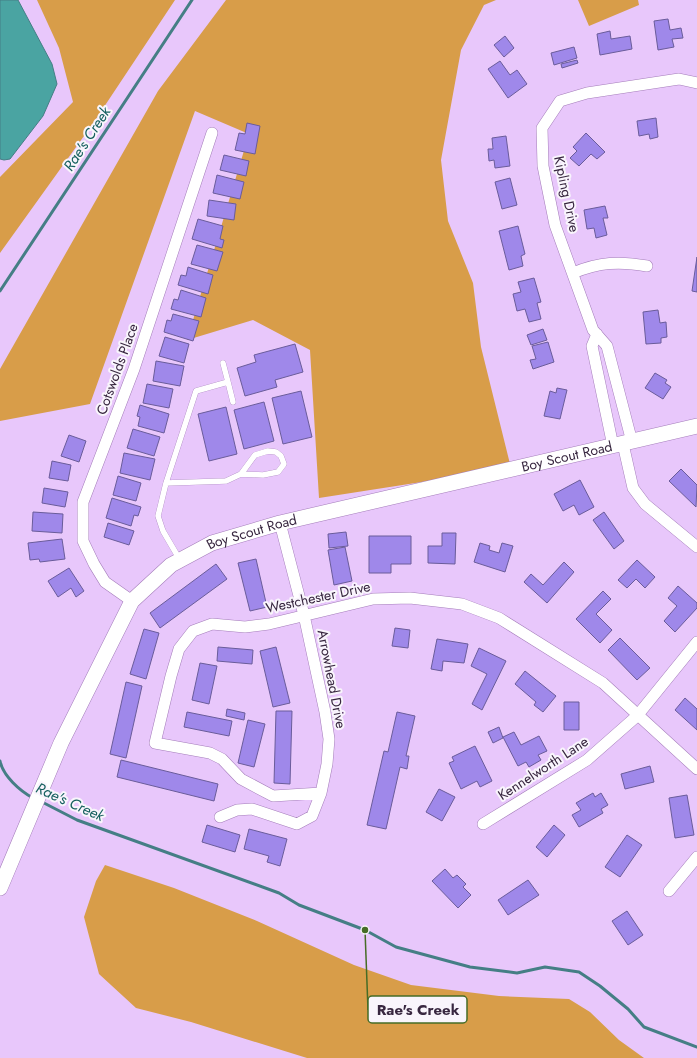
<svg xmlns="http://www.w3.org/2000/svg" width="697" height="1058" font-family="Jost,sans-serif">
  <rect width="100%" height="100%" fill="#e8c7fb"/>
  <path fill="#d89d49" d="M 37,0 L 175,0 L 94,122 L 0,253 L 0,177 L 73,102 L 59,48 Z
    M 226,0 L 496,0 L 484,5 L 461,50 L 441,160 L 448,221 L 473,283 L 481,347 L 511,468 L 319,498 L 310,350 L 253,320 L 187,340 L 249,134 L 195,111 L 90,404 L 0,421 L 0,369 L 158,91 Z
    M 578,0 L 638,0 L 639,5 L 589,26 Z
    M 105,865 L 174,888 L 257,921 L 354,965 L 411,985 L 499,996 L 569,999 L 590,1012 L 619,1040 L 644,1058 L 307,1058 L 191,1022 L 136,1008 L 99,974 L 84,917 L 96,881 Z"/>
  <path fill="#4aa4a2" stroke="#457e85" d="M 0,0 L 18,0 L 52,64 L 57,84 L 43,116 L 10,159 L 4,160 L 0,159 Z"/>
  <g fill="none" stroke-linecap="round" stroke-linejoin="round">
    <path stroke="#457e85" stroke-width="3" d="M 0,291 L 192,0
      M 0,761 C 3,776 20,791 33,798
      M 42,802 L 77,820 L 279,893 L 299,905 L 365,930 L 396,947 L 470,967 L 517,973 L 545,967 L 579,972 L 600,986 L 628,1009 L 644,1027 L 697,1047"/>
  </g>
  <path fill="#9f88ea" stroke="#6a5c9a" d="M 668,19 L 670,30 L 681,28 L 683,38 L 672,39 L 674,47 L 658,50 L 654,21 Z
    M 610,31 L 611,39 L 630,36 L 632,49 L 600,55 L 597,34 Z
    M 505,36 L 514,48 L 504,57 L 494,45 Z
    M 574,47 L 577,58 L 554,65 L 551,53 Z
    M 577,60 L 578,63 L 562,68 L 561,64 Z
    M 500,61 L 510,75 L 517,70 L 527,84 L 508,98 L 488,69 Z
    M 656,118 L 658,137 L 650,139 L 649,134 L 639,136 L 637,121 Z
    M 247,123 L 260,126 L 255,154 L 235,150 L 239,133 L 245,134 Z
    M 586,133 L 605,152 L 597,159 L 591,154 L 579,166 L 570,158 L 577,151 L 573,147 Z
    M 506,136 L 510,166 L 495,168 L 494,160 L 489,161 L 488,149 L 493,149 L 492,138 Z
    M 224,155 L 249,161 L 246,176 L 220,170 Z
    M 217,175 L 244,182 L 240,199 L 213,193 Z
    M 510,178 L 517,205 L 502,209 L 495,182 Z
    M 209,200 L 236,204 L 234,220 L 207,216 Z
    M 605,206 L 608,218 L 603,218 L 607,235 L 596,238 L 594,228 L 587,229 L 584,210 Z
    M 198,219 L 223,226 L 220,239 L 224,240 L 222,248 L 192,239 Z
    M 518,226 L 525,254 L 521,256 L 523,266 L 509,270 L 499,231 Z
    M 197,245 L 223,252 L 217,271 L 191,264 Z
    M 697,257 L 697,292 L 692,291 Z
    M 188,267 L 213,275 L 208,294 L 178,285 L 181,275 L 186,276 Z
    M 534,278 L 541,302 L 537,303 L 541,319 L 529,322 L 525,309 L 517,311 L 513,294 L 521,292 L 518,282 Z
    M 181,290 L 206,298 L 201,317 L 171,309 L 174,299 L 178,300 Z
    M 658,310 L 660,323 L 666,322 L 667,337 L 661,338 L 661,343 L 646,344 L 643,312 Z
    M 173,314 L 199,321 L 193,341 L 164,332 L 167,320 L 171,321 Z
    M 543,329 L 547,340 L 531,345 L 527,335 Z
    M 165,337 L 189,344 L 184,363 L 159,356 Z
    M 548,342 L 554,362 L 533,369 L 530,360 L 536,359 L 532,346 Z
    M 295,344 L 303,372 L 275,380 L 277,387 L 245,396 L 237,368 L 256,362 L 254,355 Z
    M 156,361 L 184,366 L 180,386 L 153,381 Z
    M 655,373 L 667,380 L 665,383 L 671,387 L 663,399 L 645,388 Z
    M 147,384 L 173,389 L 169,408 L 143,403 Z
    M 557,388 L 567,390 L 560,419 L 544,416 L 550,391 L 556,393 Z
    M 301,391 L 312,437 L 283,444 L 272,398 Z
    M 264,402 L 274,441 L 244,449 L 234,410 Z
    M 140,405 L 169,414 L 164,433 L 138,426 L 140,417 L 137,416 Z
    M 226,407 L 237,454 L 209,461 L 198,414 Z
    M 133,429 L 160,437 L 154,456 L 127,448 Z
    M 69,435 L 86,441 L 79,462 L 61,456 Z
    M 124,453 L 155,459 L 150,480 L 120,473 Z
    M 52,461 L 71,465 L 68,481 L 49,478 Z
    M 681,469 L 697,485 L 696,507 L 669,481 Z
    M 118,476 L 141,483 L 136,501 L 113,495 Z
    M 580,480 L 594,507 L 579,515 L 574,505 L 563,511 L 554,494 Z
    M 44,488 L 68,492 L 65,507 L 42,503 Z
    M 112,498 L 141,507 L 138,516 L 134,515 L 131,526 L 106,518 Z
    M 33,512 L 63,514 L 62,533 L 32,531 Z
    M 604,512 L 624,541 L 614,549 L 593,520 Z
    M 108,523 L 134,531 L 129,545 L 104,537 Z
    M 346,532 L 348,546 L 329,548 L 328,534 Z
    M 442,533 L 456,533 L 455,564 L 428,563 L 428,546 L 442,546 Z
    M 369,536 L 411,536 L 411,564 L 391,564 L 391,573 L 369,573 Z
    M 62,539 L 65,559 L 40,562 L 39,559 L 30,560 L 28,543 Z
    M 480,543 L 490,546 L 489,550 L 499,553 L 502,543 L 513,546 L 505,572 L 474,562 Z
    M 345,547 L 352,581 L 334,585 L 328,550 Z
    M 256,559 L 267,607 L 250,611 L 238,563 Z
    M 637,560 L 655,577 L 645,588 L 636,579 L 627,588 L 618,580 Z
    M 564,562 L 574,572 L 547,603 L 524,582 L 531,574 L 543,585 Z
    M 216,564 L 227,579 L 160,628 L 150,613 Z
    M 69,568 L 84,591 L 76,597 L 71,588 L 58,597 L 48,581 Z
    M 678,586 L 697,603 L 697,608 L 675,632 L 664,621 L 677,606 L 668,598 Z
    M 603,591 L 611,599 L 596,614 L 612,630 L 600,643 L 576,619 Z
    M 395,628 L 410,630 L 408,648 L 392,646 Z
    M 144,629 L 159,633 L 146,679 L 130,674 Z
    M 620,638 L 650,668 L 637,680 L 608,650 Z
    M 437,639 L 468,644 L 464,663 L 443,661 L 442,671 L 431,669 Z
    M 218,647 L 253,650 L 252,664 L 217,661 Z
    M 276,647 L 290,703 L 273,707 L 260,651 Z
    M 479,648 L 506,661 L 482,710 L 472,704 L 487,674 L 471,666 Z
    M 200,663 L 217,666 L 209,704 L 192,700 Z
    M 525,671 L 556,696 L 543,712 L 534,705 L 536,702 L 515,684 Z
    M 126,682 L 142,686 L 126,758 L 110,754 Z
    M 685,698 L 697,709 L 697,730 L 675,710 Z
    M 564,702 L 579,702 L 579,730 L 564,730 Z
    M 227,709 L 245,713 L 244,720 L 226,716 Z
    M 276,711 L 292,711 L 290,784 L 274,783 Z
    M 187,712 L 232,721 L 229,736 L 184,727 Z
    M 397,712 L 415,716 L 406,756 L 409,756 L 407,769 L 400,767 L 386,829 L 367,825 L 384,751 L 388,752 Z
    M 248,720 L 265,724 L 254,767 L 238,763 Z
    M 499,727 L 503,738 L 493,743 L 488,732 Z
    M 514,732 L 521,745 L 539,736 L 547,751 L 538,755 L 541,760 L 529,767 L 526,762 L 518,766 L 503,737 Z
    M 475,746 L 492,781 L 480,787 L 477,781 L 461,789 L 449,763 L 454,761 L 452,757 Z
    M 121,760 L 218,784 L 214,801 L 117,777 Z
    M 650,766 L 654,782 L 625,789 L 621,774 Z
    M 439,789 L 455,797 L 442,821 L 426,812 Z
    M 593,793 L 595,797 L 601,793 L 608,805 L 601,809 L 603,813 L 579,827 L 572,815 L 581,810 L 576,803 Z
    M 687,795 L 694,835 L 675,838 L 669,798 Z
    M 207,825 L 240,835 L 235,852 L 202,842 Z
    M 554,825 L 565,835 L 547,857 L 536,847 Z
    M 249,829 L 287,839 L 280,866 L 267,862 L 269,856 L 244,849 Z
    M 627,835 L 642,845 L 620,877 L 605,867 Z
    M 445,869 L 453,878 L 457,875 L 466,884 L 463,887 L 471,895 L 458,908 L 432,881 Z
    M 528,880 L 539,895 L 508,915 L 498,900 Z
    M 627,911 L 643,935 L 628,945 L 612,921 Z"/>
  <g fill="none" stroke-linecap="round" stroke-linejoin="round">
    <g stroke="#a47dba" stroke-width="6">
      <path id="lane" d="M 223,363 L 228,382
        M 166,483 L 196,391 L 228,382 L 233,402
        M 180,560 L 163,531 L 158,516 L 166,483 L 226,481 L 241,474 L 255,455 L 268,451 L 276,452 L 281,456 L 284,464 L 278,472 L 263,475 L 241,474"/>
    </g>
    <g stroke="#a47dba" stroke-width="12">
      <path id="street" d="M 573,273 C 599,262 620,261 647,266
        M 597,334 L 592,346 L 613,446
        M 632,442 L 607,346 L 593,330 L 555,225 L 543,166 L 542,128 L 560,101 L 587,93 L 679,79 L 697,83
        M 623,444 L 633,488 L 645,504 L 697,547
        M 132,601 L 105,582 L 94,564 L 83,541 L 83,502 L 134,369 L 212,133
        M 321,793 L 273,796 L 241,779 L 222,759 L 210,753 L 155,743 L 171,676 L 179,649 L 193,631 L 212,624 L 245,627 L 269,624 L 373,599 L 410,598 L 462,604 L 499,618 L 603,683 L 697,769
        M 220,817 L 237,810 L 252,809 L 297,824 L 312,816 L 321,793 L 327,764 L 329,739 L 325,712 L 304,615 L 280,523
        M 483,824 L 587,760 L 637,716 L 697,642
        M 669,891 L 697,857"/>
    </g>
    <g stroke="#a47dba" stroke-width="16">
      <g id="secondary">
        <path id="s1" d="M 0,888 L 61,743 L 132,601 L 171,565 L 212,543 L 280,523 L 697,426"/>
      </g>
    </g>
    <use href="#lane" stroke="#fff" stroke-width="5.5"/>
    <use href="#street" stroke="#fff" stroke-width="11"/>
    <use href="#secondary" stroke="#fff" stroke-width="15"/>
  </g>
  <g text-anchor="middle" stroke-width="4" stroke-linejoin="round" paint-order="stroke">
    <g font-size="14" fill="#382740" stroke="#f9f5fc">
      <text transform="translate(567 194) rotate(78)" y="5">Kipling Drive</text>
      <text transform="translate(117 369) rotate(-70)" y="5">Cotswolds Place</text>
      <text dy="5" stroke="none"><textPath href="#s1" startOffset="781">Boy Scout Road</textPath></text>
      <text dy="5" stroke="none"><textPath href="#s1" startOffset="457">Boy Scout Road</textPath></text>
      <text transform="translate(318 597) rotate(-12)" y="5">Westchester Drive</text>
      <text transform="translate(332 679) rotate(79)" y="5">Arrowhead Drive</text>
      <text transform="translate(543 768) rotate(-33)" y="5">Kennelworth Lane</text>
    </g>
    <g font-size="15" font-style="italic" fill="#16605f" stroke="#f9f5fc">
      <text transform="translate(87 139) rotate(-57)" y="5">Rae's Creek</text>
      <text transform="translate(70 802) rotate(24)" y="5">Rae's Creek</text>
    </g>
  </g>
  <path fill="none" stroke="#466c26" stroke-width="1.5" d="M365 930L368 1010"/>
  <circle fill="#466c26" stroke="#f9f5fc" stroke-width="1.5" cx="365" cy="930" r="4"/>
  <rect fill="#f9f5fc" stroke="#466c26" stroke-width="1.5" x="368" y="996" width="99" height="27" rx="4"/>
  <g font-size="15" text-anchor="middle" font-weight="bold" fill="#382740">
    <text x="418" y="1015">Rae's Creek</text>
  </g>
</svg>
